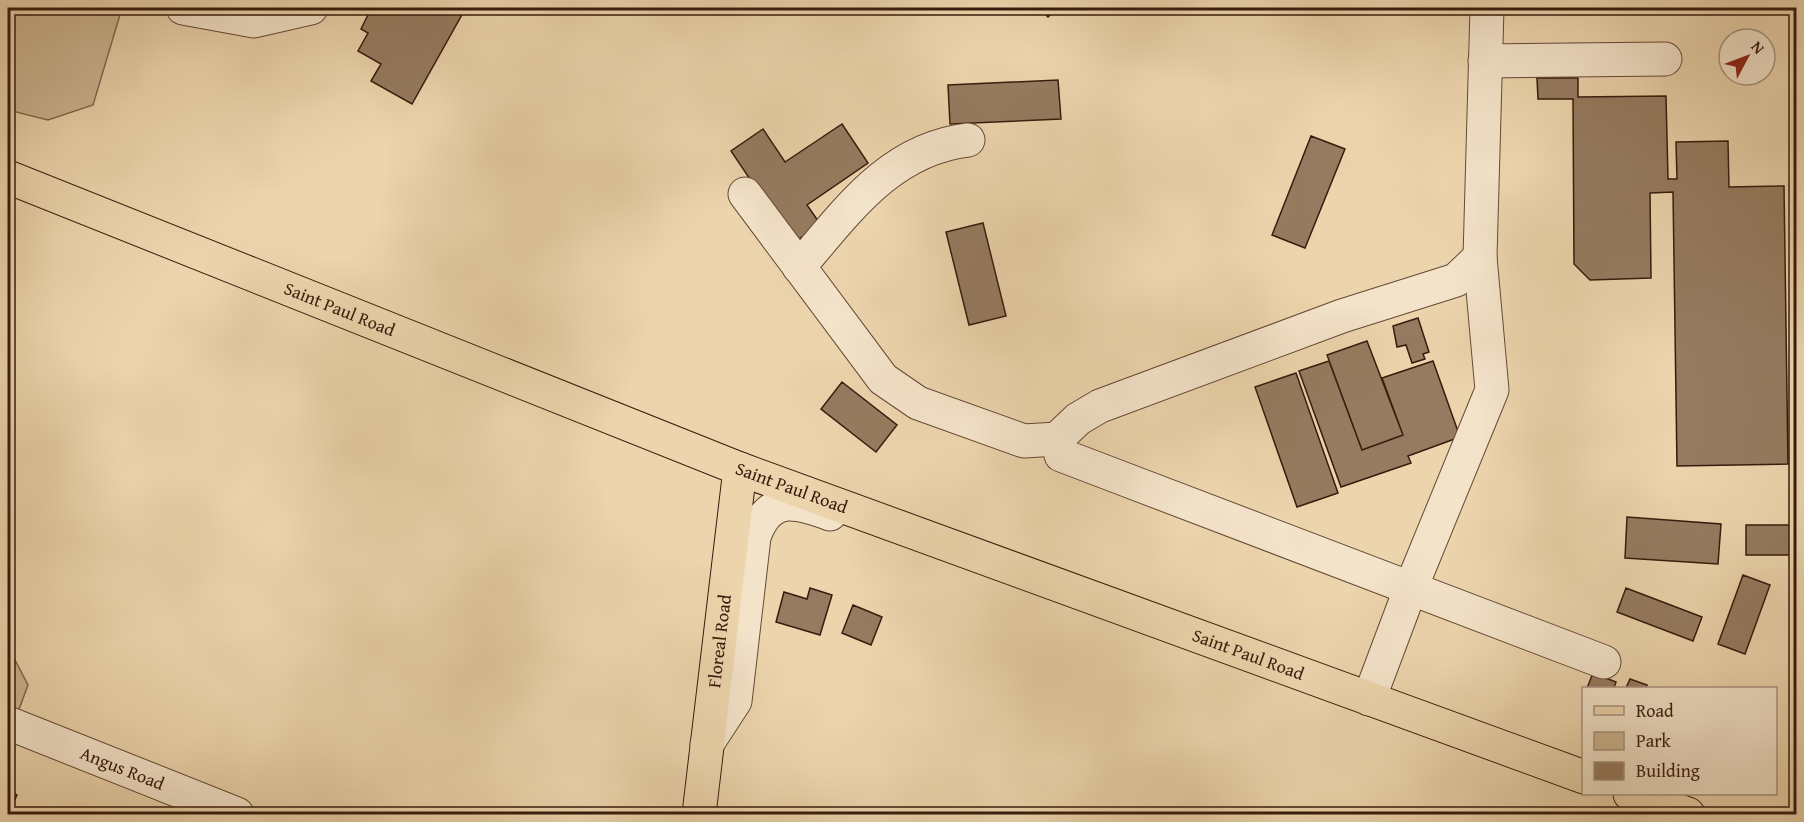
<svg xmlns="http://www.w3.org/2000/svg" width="1804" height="822" font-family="'Gentium Book Plus',serif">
  <rect width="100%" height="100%" fill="#ecd4ac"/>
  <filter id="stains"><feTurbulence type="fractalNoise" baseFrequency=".00333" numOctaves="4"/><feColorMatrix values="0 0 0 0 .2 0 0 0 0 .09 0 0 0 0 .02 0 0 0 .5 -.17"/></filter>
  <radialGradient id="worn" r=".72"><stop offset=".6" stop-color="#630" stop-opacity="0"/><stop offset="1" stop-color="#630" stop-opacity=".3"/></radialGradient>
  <path fill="#cdb591" stroke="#82684f" stroke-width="1.5" d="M 8,8 L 122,8 L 93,105 L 48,120 L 8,110 Z
    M 8,653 L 15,660 L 28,685 L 8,739 Z
    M 1796,766 L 1796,814 L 1789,814 L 1795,767 Z"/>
  <path fill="#967b60" stroke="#381b0d" stroke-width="1.5" d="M 380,8 L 395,11 L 397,8 L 457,8 L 464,11 L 412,104 L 371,81 L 381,64 L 358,51 L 368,33 L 361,29 L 370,11 L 376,15 Z
    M 1039,8 L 1058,8 L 1048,17 Z
    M 1537,78 L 1578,78 L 1578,97 L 1666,96 L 1668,179 L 1677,179 L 1676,142 L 1728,141 L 1729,187 L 1784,186 L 1788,464 L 1677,466 L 1673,192 L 1650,193 L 1651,278 L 1590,280 L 1574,264 L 1573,99 L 1538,99 Z
    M 1058,80 L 1061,119 L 950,124 L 948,85 Z
    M 842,124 L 868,163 L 807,205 L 821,225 L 793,243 L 731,151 L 763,129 L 785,162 Z
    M 1311,136 L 1345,149 L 1305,248 L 1272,235 Z
    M 983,223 L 1006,316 L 969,325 L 946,232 Z
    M 1418,318 L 1429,352 L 1423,354 L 1425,359 L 1412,363 L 1406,345 L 1397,347 L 1393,326 Z
    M 1367,341 L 1403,435 L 1362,450 L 1327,355 Z
    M 1329,361 L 1362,450 L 1403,435 L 1382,378 L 1433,361 L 1460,437 L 1408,456 L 1411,463 L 1341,487 L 1299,371 Z
    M 1296,373 L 1338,493 L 1297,507 L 1255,387 Z
    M 842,382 L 897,425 L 876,452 L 821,409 Z
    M 1627,517 L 1721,524 L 1718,564 L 1625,558 Z
    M 1746,525 L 1791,525 L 1791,555 L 1746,555 Z
    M 1743,575 L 1770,585 L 1745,654 L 1718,644 Z
    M 810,588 L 832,595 L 820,635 L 776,622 L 784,592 L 807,599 Z
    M 1626,588 L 1702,617 L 1693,641 L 1617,612 Z
    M 853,605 L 882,617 L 871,645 L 842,633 Z
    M 1593,673 L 1616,682 L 1614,688 L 1587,688 Z
    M 1630,679 L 1647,685 L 1646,688 L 1626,688 Z
    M 8,790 L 17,795 L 8,814 Z"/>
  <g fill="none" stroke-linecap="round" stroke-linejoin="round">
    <g stroke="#654935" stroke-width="35">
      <g id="minor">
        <path d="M 183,8 L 254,21 L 311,8"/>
        <path d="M 1485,61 L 1665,59"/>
        <path d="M 745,194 L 883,379 L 918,403 L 1024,441 L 1057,439 L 1078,419 L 1100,406 L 1342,316 L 1456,280 L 1480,257"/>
        <path d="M 799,267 C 847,211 890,149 968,140"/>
        <path d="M 1057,439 L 1061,455 L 1604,662"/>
        <path d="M 1369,699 L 1410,590 L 1492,390 L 1480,257 L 1487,8"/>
        <path id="s1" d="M 8,723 L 237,814"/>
        <path d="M 707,744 L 735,701 L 754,537 C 769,494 795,501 830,514"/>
      </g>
    </g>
    <g stroke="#381b0d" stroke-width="35">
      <g id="major">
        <path id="s2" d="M 8,177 L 740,469 L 1584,777"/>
        <path d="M 1630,794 L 1688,814"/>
        <path id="s3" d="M 699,814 L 740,469"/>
      </g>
    </g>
    <use href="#minor" stroke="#f3e3c9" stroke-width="33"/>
    <use href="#major" stroke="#ecd4ac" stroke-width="33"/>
  </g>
  <g text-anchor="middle" stroke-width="4.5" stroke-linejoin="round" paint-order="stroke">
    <g font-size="18" fill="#381b0d" stroke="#f3e3c9">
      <text dy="6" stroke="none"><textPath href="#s2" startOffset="357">Saint Paul Road</textPath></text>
      <text dy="6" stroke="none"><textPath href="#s2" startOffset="843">Saint Paul Road</textPath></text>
      <text dy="6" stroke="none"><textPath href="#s3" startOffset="174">Floreal Road</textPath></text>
      <text dy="6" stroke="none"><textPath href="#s2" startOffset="1329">Saint Paul Road</textPath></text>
      <text dy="6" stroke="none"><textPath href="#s1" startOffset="123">Angus Road</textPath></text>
    </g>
  </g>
  <rect width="1804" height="822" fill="none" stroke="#ecd4ac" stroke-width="30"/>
  <rect x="9" y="9" width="1786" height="804" fill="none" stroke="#381b0d" stroke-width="3"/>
  <rect x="15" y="15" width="1774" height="792" fill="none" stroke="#381b0d" stroke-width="1.5"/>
  <rect x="1582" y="687" width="195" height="108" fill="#f3e3c9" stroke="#a8937e" stroke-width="1.5"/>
  <rect x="1594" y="706" width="30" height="9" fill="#ecd4ac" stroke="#a8937e" stroke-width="1.5"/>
  <text x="1636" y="717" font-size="18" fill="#381b0d">Road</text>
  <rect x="1594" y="732" width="30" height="18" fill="#cdb591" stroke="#a8937e" stroke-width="1.5"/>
  <text x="1636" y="747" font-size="18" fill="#381b0d">Park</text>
  <rect x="1594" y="762" width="30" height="18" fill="#967b60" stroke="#a8937e" stroke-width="1.5"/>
  <text x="1636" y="777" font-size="18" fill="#381b0d">Building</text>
  <g transform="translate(1747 57) rotate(49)"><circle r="28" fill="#f3e3c9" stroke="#a8937e" stroke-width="1.5"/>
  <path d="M0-4.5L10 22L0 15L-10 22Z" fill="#8f2418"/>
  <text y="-9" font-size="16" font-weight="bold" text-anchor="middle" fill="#381b0d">N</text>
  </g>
  <rect width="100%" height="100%" filter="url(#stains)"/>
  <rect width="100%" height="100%" fill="url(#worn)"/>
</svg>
